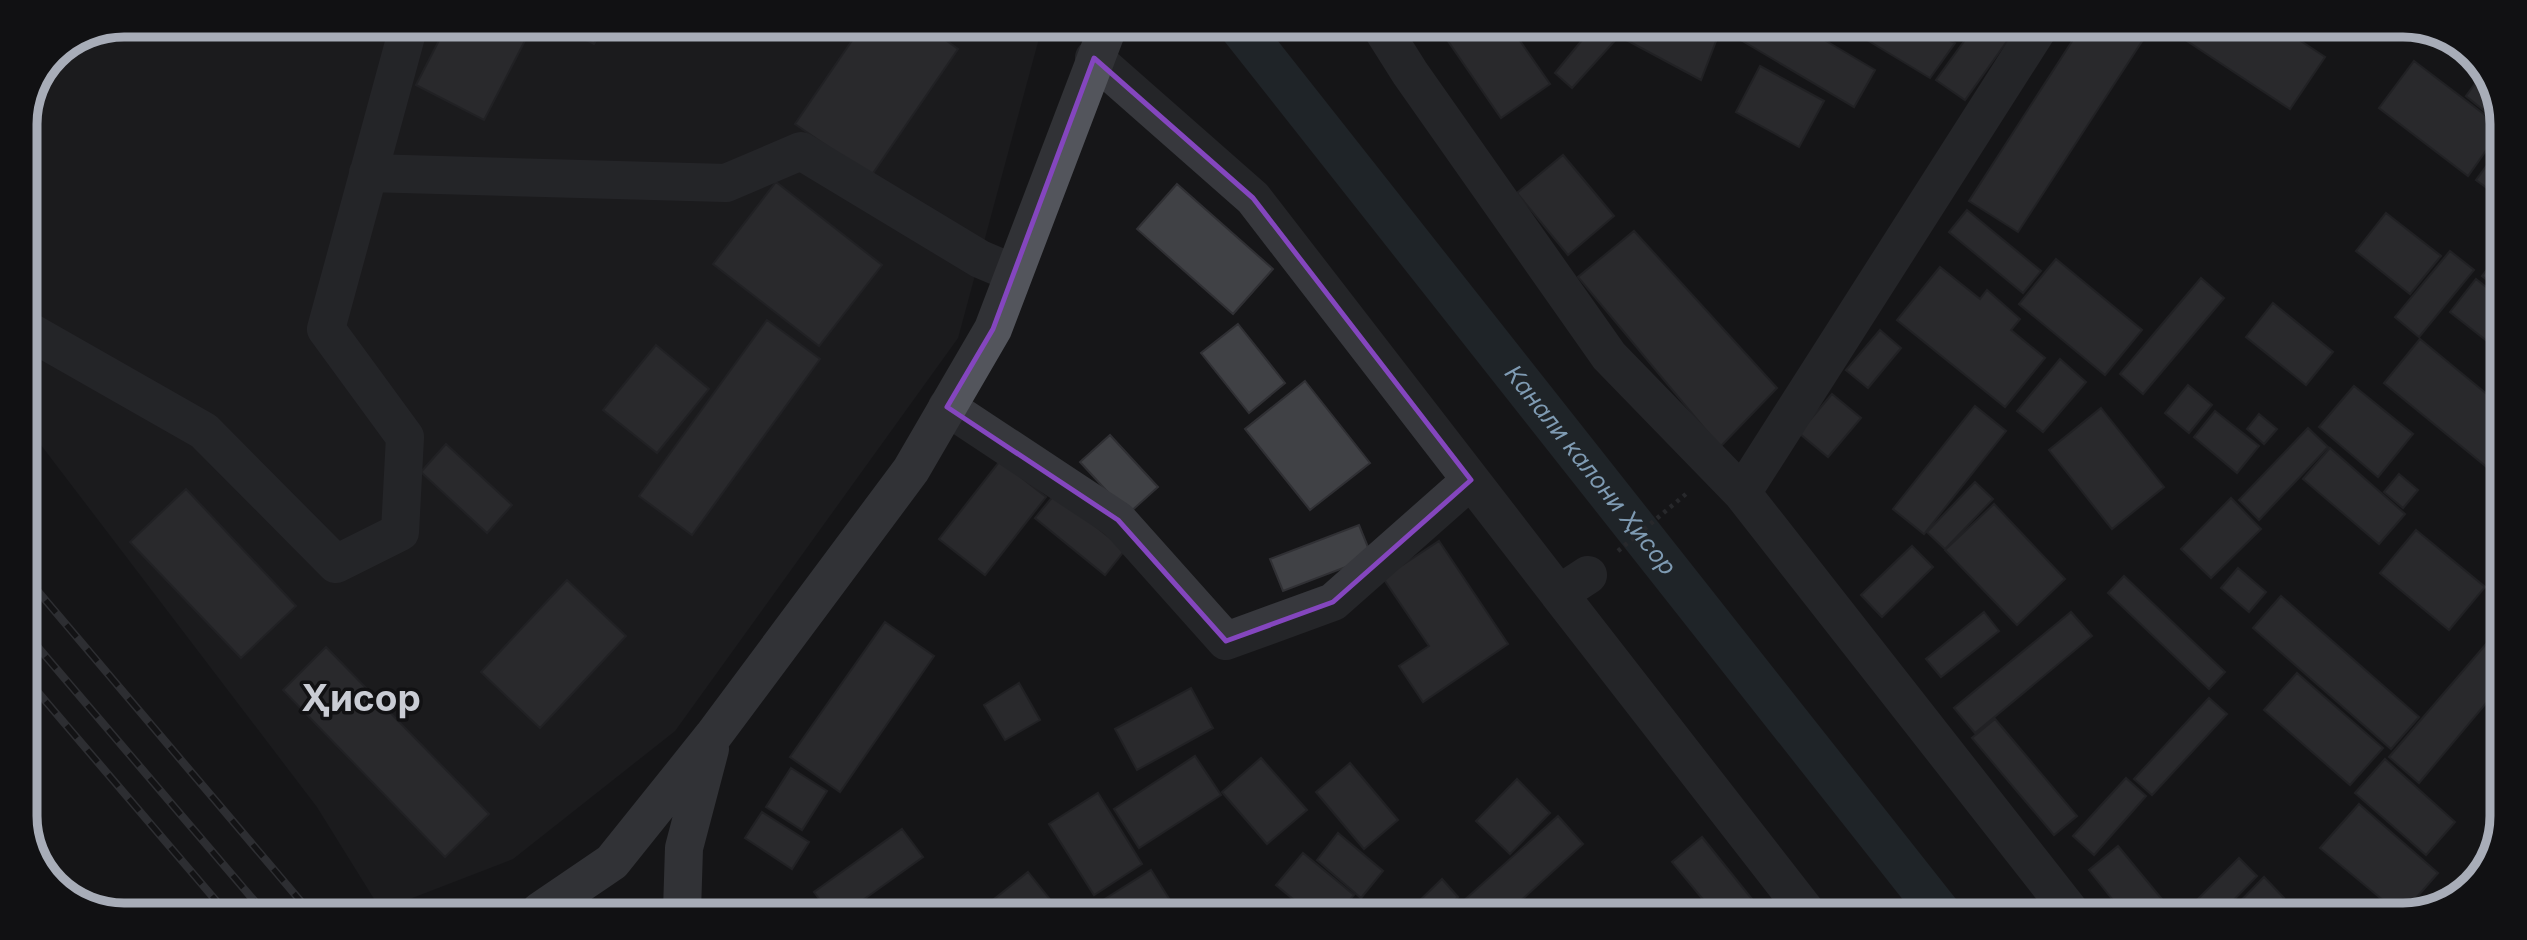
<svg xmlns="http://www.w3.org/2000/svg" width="2527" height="940" font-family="Inter,sans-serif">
  <rect width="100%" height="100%" fill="#161618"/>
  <path fill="#222225" d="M 123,25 L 1042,27 L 958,338 L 675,731 L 513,859 L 381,910 L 317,807 L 25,424 L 25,117 L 54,53 Z"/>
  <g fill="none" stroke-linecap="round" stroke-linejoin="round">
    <path stroke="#2c353c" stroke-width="42" id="s1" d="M 1240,27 L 1941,914"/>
  </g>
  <path fill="#404145" stroke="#303034" stroke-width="2" d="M 447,25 L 533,25 L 484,120 L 416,85 Z
    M 559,26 L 604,26 L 594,44 Z
    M 862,26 L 926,26 L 958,49 L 871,176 L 795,124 Z
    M 1439,28 L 1511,28 L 1550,84 L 1501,118 Z
    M 1592,28 L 1721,28 L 1701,80 L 1619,36 L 1572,88 L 1555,73 Z
    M 1732,28 L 1804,28 L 1875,70 L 1854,107 L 1729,33 Z
    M 1849,29 L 1927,29 L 1955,43 L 1930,78 Z
    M 1973,29 L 2015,30 L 1965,100 L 1936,80 Z
    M 2080,29 L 2150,29 L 2018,232 L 1969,201 Z
    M 2169,29 L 2284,30 L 2325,57 L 2290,109 Z
    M 2414,61 L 2502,128 L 2468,176 L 2379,108 Z
    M 1760,66 L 1824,101 L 1799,147 L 1736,112 Z
    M 2477,81 L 2494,94 L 2502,125 L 2466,96 Z
    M 2502,145 L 2502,199 L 2476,180 Z
    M 1563,155 L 1614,216 L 1568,255 L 1517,193 Z
    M 776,182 L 882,265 L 819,346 L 713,264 Z
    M 1177,184 L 1273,269 L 1233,314 L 1137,229 Z
    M 1967,210 L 2041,271 L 2023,293 L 1949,232 Z
    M 2386,213 L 2441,256 L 2410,294 L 2356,251 Z
    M 1634,231 L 1777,388 L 1720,447 L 1578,277 Z
    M 2450,251 L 2474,270 L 2419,337 L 2395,317 Z
    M 2501,251 L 2501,291 L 2482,276 Z
    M 2056,259 L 2142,330 L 2105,375 L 2019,304 Z
    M 1940,267 L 1980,299 L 1987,290 L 2020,319 L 2011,330 L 2045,358 L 2005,407 L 1897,320 Z
    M 2201,278 L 2224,298 L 2143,394 L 2120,374 Z
    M 2476,279 L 2501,299 L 2501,352 L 2450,312 Z
    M 2273,303 L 2333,352 L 2306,385 L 2246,337 Z
    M 767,320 L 820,359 L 692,535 L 639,496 Z
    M 1238,324 L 1285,383 L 1249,413 L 1201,353 Z
    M 1880,330 L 1901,348 L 1868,388 L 1846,370 Z
    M 2420,339 L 2500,405 L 2500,454 L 2488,468 L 2384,383 Z
    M 656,345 L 709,389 L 657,453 L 603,410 Z
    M 2060,359 L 2086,382 L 2043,432 L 2017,411 Z
    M 1305,381 L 1370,463 L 1310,510 L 1245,429 Z
    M 2188,385 L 2212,405 L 2189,433 L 2165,413 Z
    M 2354,386 L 2413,434 L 2378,477 L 2319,427 Z
    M 1832,394 L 1861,418 L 1828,457 L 1799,433 Z
    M 1975,406 L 2006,431 L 1924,534 L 1893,509 Z
    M 2101,408 L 2164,487 L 2112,529 L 2049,450 Z
    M 2215,411 L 2259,446 L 2237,473 L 2194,437 Z
    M 2259,414 L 2277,429 L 2264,444 L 2247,429 Z
    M 2308,428 L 2328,447 L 2259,520 L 2239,500 Z
    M 1110,435 L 1158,487 L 1128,514 L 1080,462 Z
    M 446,444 L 512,505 L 487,533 L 421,472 Z
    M 2330,448 L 2405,514 L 2379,544 L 2303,479 Z
    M 1000,461 L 1046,497 L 985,575 L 939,539 Z
    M 2399,474 L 2418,490 L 2403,508 L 2384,492 Z
    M 1975,482 L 1993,499 L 1945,549 L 1927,532 Z
    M 186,489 L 296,606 L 241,658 L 130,542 Z
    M 1055,494 L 1125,550 L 1105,575 L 1035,518 Z
    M 2231,498 L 2261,529 L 2211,578 L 2181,549 Z
    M 1994,504 L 2065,579 L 2017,625 L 1945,550 Z
    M 1359,525 L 1372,557 L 1283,591 L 1270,559 Z
    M 2416,530 L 2485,587 L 2449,630 L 2380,573 Z
    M 1439,541 L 1508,644 L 1423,702 L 1399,666 L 1429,646 L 1383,578 Z
    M 1912,546 L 1933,567 L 1882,617 L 1861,595 Z
    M 2238,568 L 2266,592 L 2249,612 L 2221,588 Z
    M 2124,576 L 2225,672 L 2209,689 L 2108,593 Z
    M 567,580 L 626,636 L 540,728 L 481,672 Z
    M 2281,596 L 2419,717 L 2391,749 L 2253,628 Z
    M 1984,612 L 1999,631 L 1941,677 L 1926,659 Z
    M 2071,612 L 2092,636 L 1975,733 L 1954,708 Z
    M 885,622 L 934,656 L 840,792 L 790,757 Z
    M 2499,629 L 2498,689 L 2419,783 L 2389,757 Z
    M 326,647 L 489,814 L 445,857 L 283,690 Z
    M 2297,673 L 2383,748 L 2350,785 L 2264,710 Z
    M 1019,683 L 1040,720 L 1005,740 L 984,705 Z
    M 1191,688 L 1213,728 L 1137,770 L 1115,729 Z
    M 2209,698 L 2227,714 L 2152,795 L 2134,779 Z
    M 1995,719 L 2077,816 L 2054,835 L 1972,738 Z
    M 1195,756 L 1221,795 L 1139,848 L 1114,809 Z
    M 1261,758 L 1307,810 L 1267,844 L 1222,792 Z
    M 2385,759 L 2455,822 L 2426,855 L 2355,793 Z
    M 1350,763 L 1398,820 L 1364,849 L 1316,792 Z
    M 791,768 L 827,791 L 802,830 L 766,807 Z
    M 2126,778 L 2146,796 L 2094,855 L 2073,836 Z
    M 1517,779 L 1550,813 L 1510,854 L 1476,821 Z
    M 1098,793 L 1142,864 L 1094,895 L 1049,824 Z
    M 2359,804 L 2438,873 L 2401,915 L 2320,848 Z
    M 762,812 L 809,842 L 792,869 L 745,838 Z
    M 1558,816 L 1583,844 L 1507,913 L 1450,913 Z
    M 902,829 L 923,857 L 846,912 L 829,912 L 814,892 Z
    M 1338,833 L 1383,871 L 1361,898 L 1317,860 Z
    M 1702,837 L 1764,914 L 1715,914 L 1672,862 Z
    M 2118,846 L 2175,915 L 2125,915 L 2089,870 Z
    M 1303,853 L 1354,895 L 1339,913 L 1310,913 L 1276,885 Z
    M 2239,858 L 2257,876 L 2219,915 L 2182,915 Z
    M 1151,870 L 1178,913 L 1091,912 L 1089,909 Z
    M 1028,872 L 1060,912 L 1003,912 L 993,900 Z
    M 2264,877 L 2284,898 L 2267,915 L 2227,915 Z
    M 1442,879 L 1458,897 L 1441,913 L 1418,913 L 1413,907 Z"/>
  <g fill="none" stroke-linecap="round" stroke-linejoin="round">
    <path stroke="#3d3f44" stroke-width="4.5" stroke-dasharray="3.5 5" stroke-linecap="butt" d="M 1618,551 L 1686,494"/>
    <path stroke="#37383d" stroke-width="38" d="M 1381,27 L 1410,73 L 1609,356 L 1742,493
      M 2038,29 L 1742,493 L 2073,915
      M 1094,58 L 1253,198 L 1559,594
      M 368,173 L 726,183 L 801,151 L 980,259 L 1013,273
      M 25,329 L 204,431 L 336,564 L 400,532 L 405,437 L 326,329 L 409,25
      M 947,407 L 1118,520 L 1226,641 L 1333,602 L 1471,480
      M 1588,575 L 1559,594 L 1808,914"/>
    <path stroke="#53555c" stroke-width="38" d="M 540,911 L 612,862 L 713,736 L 911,470 L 993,329 L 1108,27
      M 682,911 L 684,848 L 710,749"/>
    <g stroke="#4a4c52" stroke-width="8">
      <path id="rail" d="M 25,576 L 309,911
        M 25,632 L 263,911
        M 25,677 L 224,910"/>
    </g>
    <use href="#rail" stroke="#111113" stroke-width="5" stroke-dasharray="16" stroke-linecap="butt"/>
  </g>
  <path d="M0 0H2527V940H0ZM 1094,58 L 1253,198 L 1471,480 L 1333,602 L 1226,641 L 1118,520 L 947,407 L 993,329 Z" fill="#161618" fill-opacity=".55" fill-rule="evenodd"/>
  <path fill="none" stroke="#8446be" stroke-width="5" stroke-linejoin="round" d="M 1094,58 L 1253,198 L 1471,480 L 1333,602 L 1226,641 L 1118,520 L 947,407 L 993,329 Z"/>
  <g text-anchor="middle" stroke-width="7" stroke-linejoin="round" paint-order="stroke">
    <g font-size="24" font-style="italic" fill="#7f9bb3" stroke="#111113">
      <text dy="8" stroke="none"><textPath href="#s1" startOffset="565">Канали калони Ҳисор</textPath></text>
    </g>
    <g font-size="37" font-weight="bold" fill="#c9ccd4" stroke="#111113">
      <text x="361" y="711">Ҳисор</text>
    </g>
  </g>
  <path d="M0 0H2527V940H0ZM124 37H2403A87 87 0 0 1 2490 124V816A87 87 0 0 1 2403 903H124A87 87 0 0 1 37 816V124A87 87 0 0 1 124 37Z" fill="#111113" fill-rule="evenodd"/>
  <path fill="none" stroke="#a8adb8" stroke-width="9" d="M124 37H2403A87 87 0 0 1 2490 124V816A87 87 0 0 1 2403 903H124A87 87 0 0 1 37 816V124A87 87 0 0 1 124 37Z"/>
</svg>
